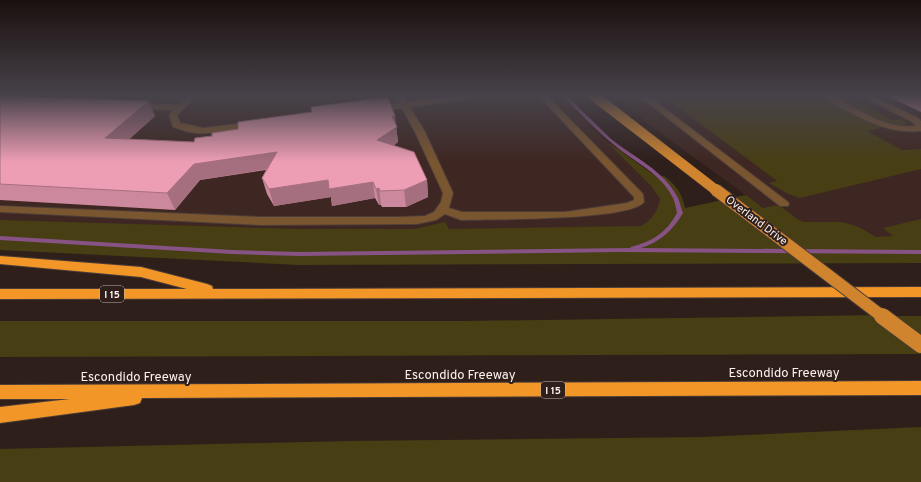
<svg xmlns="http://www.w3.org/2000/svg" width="921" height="482" font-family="Overpass,sans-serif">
  <rect width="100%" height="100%" fill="#2f1f1b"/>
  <path fill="#3e2722" d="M 0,95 L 560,95 L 651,186 L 660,199 L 659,210 L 644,229 L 0,231 Z
    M 613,95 L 921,95 L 921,244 L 805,238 L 648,124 Z"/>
  <path fill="#473e14" d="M 662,95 L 820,95 L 882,128 L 867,131 L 902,150 L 921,149 L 921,169 L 800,198 L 788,194 L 769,183 L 777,181 Z
    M 831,95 L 845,95 L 893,120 L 902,119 L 907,123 C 894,134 845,102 831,95 Z
    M 606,141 L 657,177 L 664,176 C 676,185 682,193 685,208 L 746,195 L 763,208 L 779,205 L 797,219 L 804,222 L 842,222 L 859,227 L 876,237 L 893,236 L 883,228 L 921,219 L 921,263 L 299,265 L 0,250 L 0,220 L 298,229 L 414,229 L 445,222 L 449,229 L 641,226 C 652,220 658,211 660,199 L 651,186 Z
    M 885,315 L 921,342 L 921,354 L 0,357 L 0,321 L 466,321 Z
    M 889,316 L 921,316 L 921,341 Z
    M 921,427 L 921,482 L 0,482 L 0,449 L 348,441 L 704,437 Z"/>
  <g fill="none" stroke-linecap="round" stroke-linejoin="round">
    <path fill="#875384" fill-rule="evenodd" d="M 562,95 L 566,95 C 581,109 595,124 610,138 C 633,157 664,170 678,198 C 680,203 681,208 683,213 C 673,230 660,242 641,248 L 921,250 L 921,254 L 620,252 L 300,256 L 232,254 L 0,240 L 0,236 L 232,250 L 300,252 L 630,248 L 631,247 C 653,241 666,233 677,213 C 676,208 675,203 673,198 C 661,173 634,162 614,145 C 596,130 578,112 562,95 Z"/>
    <g stroke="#4c3d39" stroke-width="2">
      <path id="minor" d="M 189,95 L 198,95 L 177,115 L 180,123 L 204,128 L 253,122 L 257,125 C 251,131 205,134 195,133 C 187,132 180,129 173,127 L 169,115 L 173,110 L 134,109 L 130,106 L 134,103 L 178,105 Z
        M 395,95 L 403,95 L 407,102 L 465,95 L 487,95 L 483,97 L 410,107 L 425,132 L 453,193 L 449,208 L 462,212 L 565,212 L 627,203 L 634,200 L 634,197 L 538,95 L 546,95 L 643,194 L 644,202 C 630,221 489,219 461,220 L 445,214 L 436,220 L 417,224 L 260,225 L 0,212 L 0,206 L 260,217 L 400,217 L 425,216 L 434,212 L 441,202 L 443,193 L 415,132 L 402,108 L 377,112 L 373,109 L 377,106 L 400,103 Z
        M 638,95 L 647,95 L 788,202 L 789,204 L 788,206 L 780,206 Z
        M 822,95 C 834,95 841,100 851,106 C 871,117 892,129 916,126 L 912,122 L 860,95 L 870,95 L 918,118 L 921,121 L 921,131 C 891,134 865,121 840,107 C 834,103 827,100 822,95 Z"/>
    </g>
    <g stroke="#4c3d39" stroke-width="2">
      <path id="highway" d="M 0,256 L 141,267 L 207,284 L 212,286 L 213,289 L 921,287 L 921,297 L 0,299 L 0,289 L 187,289 L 141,277 L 0,264 Z
        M 921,381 L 921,395 L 142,398 L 140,403 L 134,405 L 0,423 L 0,407 L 70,399 L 0,399 L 0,385 Z"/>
    </g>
    <use href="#minor" fill="#795530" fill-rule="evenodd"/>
    <use href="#highway" fill="#f29727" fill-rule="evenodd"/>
    <g stroke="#4c3d39" stroke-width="11" stroke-linecap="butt">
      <path id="major-bridge-far2" d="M 593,95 L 717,191"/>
    </g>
    <g stroke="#4c3d39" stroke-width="14" stroke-linecap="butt">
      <path id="major-bridge-far1" d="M 716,190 L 883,317"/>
    </g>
    <g stroke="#4c3d39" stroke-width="18" stroke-linecap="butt">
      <path id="major-bridge" d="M 882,316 L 921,345"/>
    </g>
    <use href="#major-bridge-far2" stroke="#d0842e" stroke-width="10"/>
    <use href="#major-bridge-far1" stroke="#d0842e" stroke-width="12"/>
    <use href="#major-bridge" stroke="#d0842e" stroke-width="16"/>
  </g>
  <path fill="#cc889c" d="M 885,95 L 921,95 L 921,112 Z
    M 0,96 L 155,116 L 129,139 L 194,142 L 396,125 L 398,142 L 393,146 L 427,180 L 428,197 L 406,207 L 382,207 L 381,205 L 379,205 L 375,198 L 332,206 L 331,197 L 274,206 L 267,194 L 262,178 L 266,170 L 200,180 L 175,210 L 0,200 Z"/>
  <path fill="#a66f7f" d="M 149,101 L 155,116 L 113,154 L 105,138 Z
    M 392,116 L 395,116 L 398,142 L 379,156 L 377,140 Z
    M 277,152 L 281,167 L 200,180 L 175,210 L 167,193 L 194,164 Z
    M 328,180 L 373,182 L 375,198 L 332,206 L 331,197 L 274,206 L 269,189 Z
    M 427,180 L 428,197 L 406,207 L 404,190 Z
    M 379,188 L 381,205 L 379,205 L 376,189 Z"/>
  <path fill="#ed9eb5" stroke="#a66f7f" d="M 0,96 L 149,101 L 105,138 L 194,142 L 195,138 L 212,136 L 212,133 L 238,129 L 238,122 L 312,112 L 311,107 L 388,97 L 395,116 L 392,116 L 397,127 L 377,140 L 414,152 L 427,180 L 404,190 L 380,191 L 379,188 L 376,189 L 373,182 L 329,189 L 328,180 L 269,189 L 262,178 L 277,152 L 194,164 L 167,193 L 0,184 Z"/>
  <linearGradient id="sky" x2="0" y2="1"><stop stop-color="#1a110f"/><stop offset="0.59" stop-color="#47424a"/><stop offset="1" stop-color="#47424a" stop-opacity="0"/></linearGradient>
  <rect width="921" height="162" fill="url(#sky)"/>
  <g text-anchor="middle" stroke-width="4" stroke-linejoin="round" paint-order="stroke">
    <g fill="#2f1f1b" stroke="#bfb3af" stroke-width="1">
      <rect x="100" y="286" width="24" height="16" rx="3"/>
      <rect x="541" y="382" width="24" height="16" rx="3"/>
    </g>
    <g font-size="10" font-weight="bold" fill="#fdf2ef">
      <text x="112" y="298">I 15</text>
      <text x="553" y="394">I 15</text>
    </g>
    <g font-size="11" fill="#fdf2ef" stroke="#2f1f1b">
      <text transform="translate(757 220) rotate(37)" y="4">Overland Drive</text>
    </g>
    <g font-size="13" fill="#fdf2ef" stroke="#2f1f1b">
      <text x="784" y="377">Escondido Freeway</text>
      <text x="460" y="379">Escondido Freeway</text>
      <text x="136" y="381">Escondido Freeway</text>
    </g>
  </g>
</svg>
